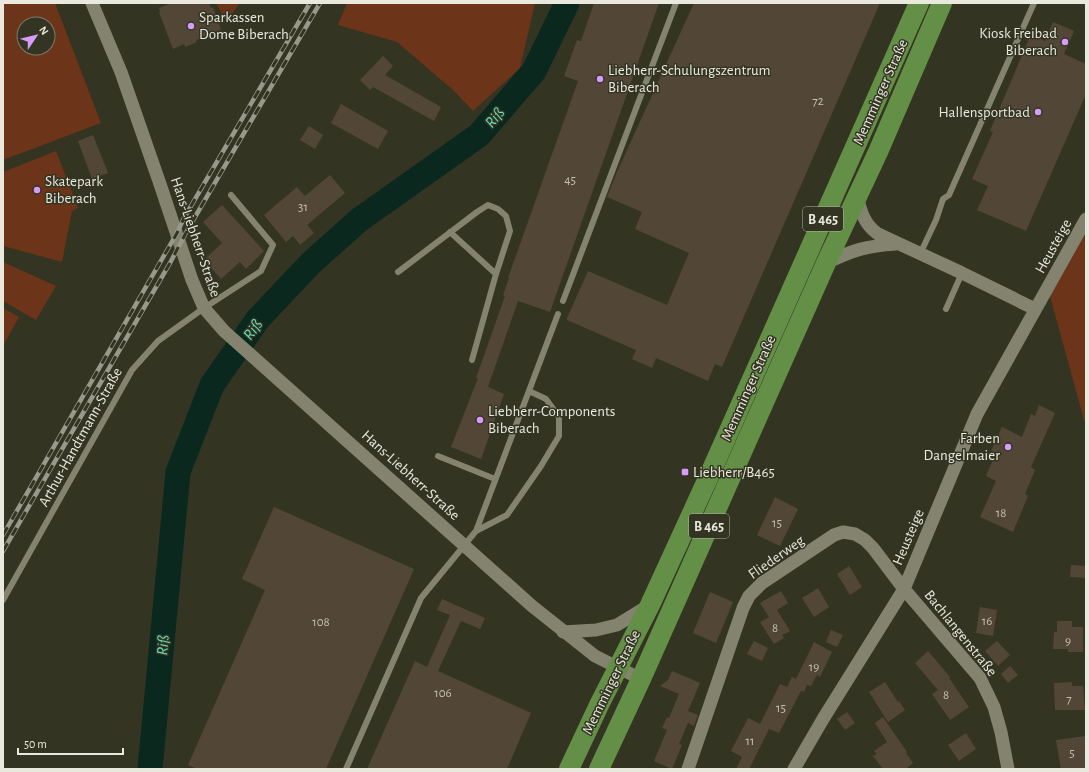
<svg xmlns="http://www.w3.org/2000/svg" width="1089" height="772" font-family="'Alegreya Sans',sans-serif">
  <rect width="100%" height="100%" fill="#343423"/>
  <path fill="#6c3418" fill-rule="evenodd" d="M 3,3 L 55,3 L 101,123 L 3,160 ZM 24,24 L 48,24 L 48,48 L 24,48 Z
    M 216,3 L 240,3 L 226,22 Z
    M 347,3 L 535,3 L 520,68 L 473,111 L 454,91 L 397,42 L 338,25 Z
    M 56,151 L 78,208 L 72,211 L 62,262 L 3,246 L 3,172 Z
    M 1086,222 L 1086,427 L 1049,293 Z
    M 3,262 L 56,286 L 36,320 L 3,301 Z
    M 3,308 L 19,317 L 3,346 Z"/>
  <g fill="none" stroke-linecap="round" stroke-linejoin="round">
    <path stroke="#0b281e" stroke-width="25" d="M 150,769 L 178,472 L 212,385 L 258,319 L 311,263 L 359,220 L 479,135 L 534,71 L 567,3"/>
  </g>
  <path fill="#524737" d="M 171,3 L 209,3 L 211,8 L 213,7 L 221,30 L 196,40 L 197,42 L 185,47 L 184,44 L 173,49 L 159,12 L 160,12 L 159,8 Z
    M 594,3 L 659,3 L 550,312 L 518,301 L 488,387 L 504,394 L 481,459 L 451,447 L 478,378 L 476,378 L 505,296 L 503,295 L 509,278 L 508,278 L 578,81 L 564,76 L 577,40 L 581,41 Z
    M 694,3 L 880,3 L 722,367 L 715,364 L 708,381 L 656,358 L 652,368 L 632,359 L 636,350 L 567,320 L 567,318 L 588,271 L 667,305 L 689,253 L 635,229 L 642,212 L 607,197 L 617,172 Z
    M 1053,22 L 1074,31 L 1064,54 L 1086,64 L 1086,94 L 1026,231 L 977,210 L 988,186 L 972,179 L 993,132 L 990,131 L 1031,34 L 1045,41 Z
    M 383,56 L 393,66 L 385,75 L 441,107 L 434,121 L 373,87 L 370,90 L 360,80 Z
    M 341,104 L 388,131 L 378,149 L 331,123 Z
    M 309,126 L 323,135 L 315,149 L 300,140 Z
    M 93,135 L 108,173 L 92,179 L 78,141 Z
    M 330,175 L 345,193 L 307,225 L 314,233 L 300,245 L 293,236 L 286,242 L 264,215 L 297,187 L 305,196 Z
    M 222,205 L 264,251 L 246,269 L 240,262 L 221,279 L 204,260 L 222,243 L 203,222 Z
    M 1039,405 L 1055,413 L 1031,467 L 1035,470 L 1025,494 L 1028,496 L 1013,532 L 980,517 L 996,481 L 986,476 L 996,453 L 991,451 L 1002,427 L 1022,437 L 1031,414 L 1035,416 Z
    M 775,497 L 798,509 L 780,546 L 757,535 Z
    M 274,507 L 414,569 L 326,769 L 197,769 L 188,765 L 265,590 L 242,579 Z
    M 1071,565 L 1086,566 L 1086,578 L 1070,577 Z
    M 849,566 L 862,587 L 850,595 L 837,574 Z
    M 818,588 L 829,607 L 814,617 L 802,598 Z
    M 781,591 L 788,603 L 777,610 L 790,631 L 782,635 L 784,638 L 774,644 L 760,622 L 769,617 L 760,603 Z
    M 710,592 L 733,602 L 716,643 L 693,633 Z
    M 442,599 L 485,618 L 480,629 L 461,621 L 438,671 L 531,713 L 507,769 L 367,769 L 415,661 L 427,667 L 450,615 L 437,610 Z
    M 980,607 L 997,610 L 993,636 L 976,633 Z
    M 1057,621 L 1072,621 L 1072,627 L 1083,627 L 1083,652 L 1068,652 L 1068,649 L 1053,649 L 1054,632 L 1057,632 Z
    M 831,630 L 843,635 L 837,647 L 826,642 Z
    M 754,641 L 768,648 L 762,661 L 747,654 Z
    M 997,641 L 1010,655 L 998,666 L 985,651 Z
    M 814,642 L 832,652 L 820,677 L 817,675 L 811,686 L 807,685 L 804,692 L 801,691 L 779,733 L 769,729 L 749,769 L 736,769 L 742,757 L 731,751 L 748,718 L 760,724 L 780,684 L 787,687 L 792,677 L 796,679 Z
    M 928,651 L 950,677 L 949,678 L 969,707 L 950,720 L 932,694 L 938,690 L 915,663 Z
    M 1010,666 L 1018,675 L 1008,683 L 1001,674 Z
    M 672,671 L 700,683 L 688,711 L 698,715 L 694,726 L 688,723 L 679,744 L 682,745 L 672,769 L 654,761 L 667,730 L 662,728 L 667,717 L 669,718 L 679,694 L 660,686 L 668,680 Z
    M 885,682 L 898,702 L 899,701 L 905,710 L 888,722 L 869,692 Z
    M 1072,682 L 1072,686 L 1083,686 L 1085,710 L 1055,710 L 1054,683 Z
    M 847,712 L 855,723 L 845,730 L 837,719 Z
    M 883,717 L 907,752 L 906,753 L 913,763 L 906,769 L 883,769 L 873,756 L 877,754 L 874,751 L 887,742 L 875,723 Z
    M 966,733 L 976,749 L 959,761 L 948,745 Z
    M 1086,736 L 1086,769 L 1061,769 L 1056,740 Z"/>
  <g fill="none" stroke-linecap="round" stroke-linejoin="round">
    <path stroke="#83836f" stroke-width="6" d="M 450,232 L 496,274
      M 920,254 L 936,220 L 943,199 L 949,195 L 1034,3
      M 398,272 L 477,212 L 488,205 L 498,209 L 506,216 L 510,231 L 496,274 L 472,360
      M 563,301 L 676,3
      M 946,309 L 962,273
      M 438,456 L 495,479
      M 476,531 L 507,515 L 541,466 L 559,436 L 559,417 L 546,399 L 529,391
      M 3,600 L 132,370 L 158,341 L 204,308 L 261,271 L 273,245 L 231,195
      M 346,769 L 421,598 L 476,531 L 558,314"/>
    <path stroke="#83836f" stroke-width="13" d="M 92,3 L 121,72 L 160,184 L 192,280 L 204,308 L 224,331 L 532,606 L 595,656 L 641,679
      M 857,196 C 861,212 864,224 878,234 L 962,273 L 1035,309
      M 826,263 C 853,250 866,246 896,244
      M 563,632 L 596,630 L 617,625 L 648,606
      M 688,769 L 743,608 L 749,596 L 762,583 L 834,535 L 843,532 L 855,534 L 865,540 L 873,548 L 904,589 L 980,678 L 994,707 L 1001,732 L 1008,769
      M 794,769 L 823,719 L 904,589 L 977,414 L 1086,219"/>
    <path stroke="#639046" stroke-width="20" d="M 569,769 L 600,703 L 650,605 L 709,476 L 919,3
      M 599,769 L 641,679 L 826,263 L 878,152 L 942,3"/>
    <g stroke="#99998b" stroke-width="4.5">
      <path id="rail" d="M 3,535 L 177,233 L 184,218 L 310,3
        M 3,551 L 170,263 L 188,229 L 320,3"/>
    </g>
    <use href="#rail" stroke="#343423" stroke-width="3" stroke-dasharray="9" stroke-linecap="butt"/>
  </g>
  <g fill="#d79bf9" stroke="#343423" stroke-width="1.5">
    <circle cx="191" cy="26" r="4"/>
    <circle cx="1065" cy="42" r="4"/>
    <circle cx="600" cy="79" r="4"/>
    <circle cx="1038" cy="112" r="4"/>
    <circle cx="37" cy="190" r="4"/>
    <circle cx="480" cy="420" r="4"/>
    <circle cx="1008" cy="447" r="4"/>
    <rect x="681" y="468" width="8" height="8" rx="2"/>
  </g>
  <g text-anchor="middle" stroke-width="3" stroke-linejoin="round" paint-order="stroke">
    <g font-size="13" fill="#c3c0b4">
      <text x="818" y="105">72</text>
      <text x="570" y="184">45</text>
      <text x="303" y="211">31</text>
      <text x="1001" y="517">18</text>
      <text x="777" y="527">15</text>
      <text x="987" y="625">16</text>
      <text x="321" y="626">108</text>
      <text x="775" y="632">8</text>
      <text x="1068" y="645">9</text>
      <text x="814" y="671">19</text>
      <text x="443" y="697">106</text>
      <text x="946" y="699">8</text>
      <text x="1069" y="703">7</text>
      <text x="781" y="712">15</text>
      <text x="750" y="745">11</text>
      <text x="1072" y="757">5</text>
    </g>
    <g fill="#343423" stroke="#b3b3a6" stroke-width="1">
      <rect x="803" y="207" width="40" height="24" rx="3"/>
      <rect x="689" y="514" width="40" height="24" rx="3"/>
    </g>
    <g font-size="14" font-weight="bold" fill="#e9e9de">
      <text x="823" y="224">B 465</text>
      <text x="709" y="531">B 465</text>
    </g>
    <g font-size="15" fill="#e9e9de" stroke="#343423" text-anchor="start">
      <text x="199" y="22">Sparkassen<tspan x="199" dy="17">Dome Biberach</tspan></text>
      <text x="1057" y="38" text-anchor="end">Kiosk Freibad<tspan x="1057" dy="17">Biberach</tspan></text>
      <text x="608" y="75">Liebherr-Schulungszentrum<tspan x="608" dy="17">Biberach</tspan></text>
      <text x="1030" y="117" text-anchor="end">Hallensportbad</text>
      <text x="45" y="186">Skatepark<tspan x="45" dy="17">Biberach</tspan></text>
      <text x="488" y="416">Liebherr-Components<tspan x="488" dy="17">Biberach</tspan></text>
      <text x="1000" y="443" text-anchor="end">Farben<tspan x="1000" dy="17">Dangelmaier</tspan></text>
      <text x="693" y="477">Liebherr/B465</text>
    </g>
    <g font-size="15" fill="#e9e9de" stroke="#343423">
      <text transform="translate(880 92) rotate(-66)" y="5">Memminger Straße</text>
      <text transform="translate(196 237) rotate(71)" y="5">Hans-Liebherr-Straße</text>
      <text transform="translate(1053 246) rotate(-61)" y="5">Heusteige</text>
      <text transform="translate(748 388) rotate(-66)" y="5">Memminger Straße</text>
      <text transform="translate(80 437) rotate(-61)" y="5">Arthur-Handtmann-Straße</text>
      <text transform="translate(411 475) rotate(42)" y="5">Hans-Liebherr-Straße</text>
      <text transform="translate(908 537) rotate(-67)" y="5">Heusteige</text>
      <text transform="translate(776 557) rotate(-35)" y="5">Fliederweg</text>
      <text transform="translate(961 633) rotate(51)" y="5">Bachlangenstraße</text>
      <text transform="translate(611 682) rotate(-64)" y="5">Memminger Straße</text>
    </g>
    <g font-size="16" font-style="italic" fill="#65e3b9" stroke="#343423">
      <text transform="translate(494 117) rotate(-49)" y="6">Riß</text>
      <text transform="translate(252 329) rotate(-53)" y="6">Riß</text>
      <text transform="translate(162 645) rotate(-85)" y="6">Riß</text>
    </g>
  </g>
  <rect width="1089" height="772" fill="none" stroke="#e9e9de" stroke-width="8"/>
  <g transform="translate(36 36) rotate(55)"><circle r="19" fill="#343423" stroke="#7c7c6e"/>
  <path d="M0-3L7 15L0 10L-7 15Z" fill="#d79bf9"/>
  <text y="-6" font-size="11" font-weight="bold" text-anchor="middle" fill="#e9e9de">N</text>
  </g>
  <path d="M18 748v6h105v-6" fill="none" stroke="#e9e9de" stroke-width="2"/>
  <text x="24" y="748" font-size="12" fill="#e9e9de" stroke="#343423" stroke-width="3" paint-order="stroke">50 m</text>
</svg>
